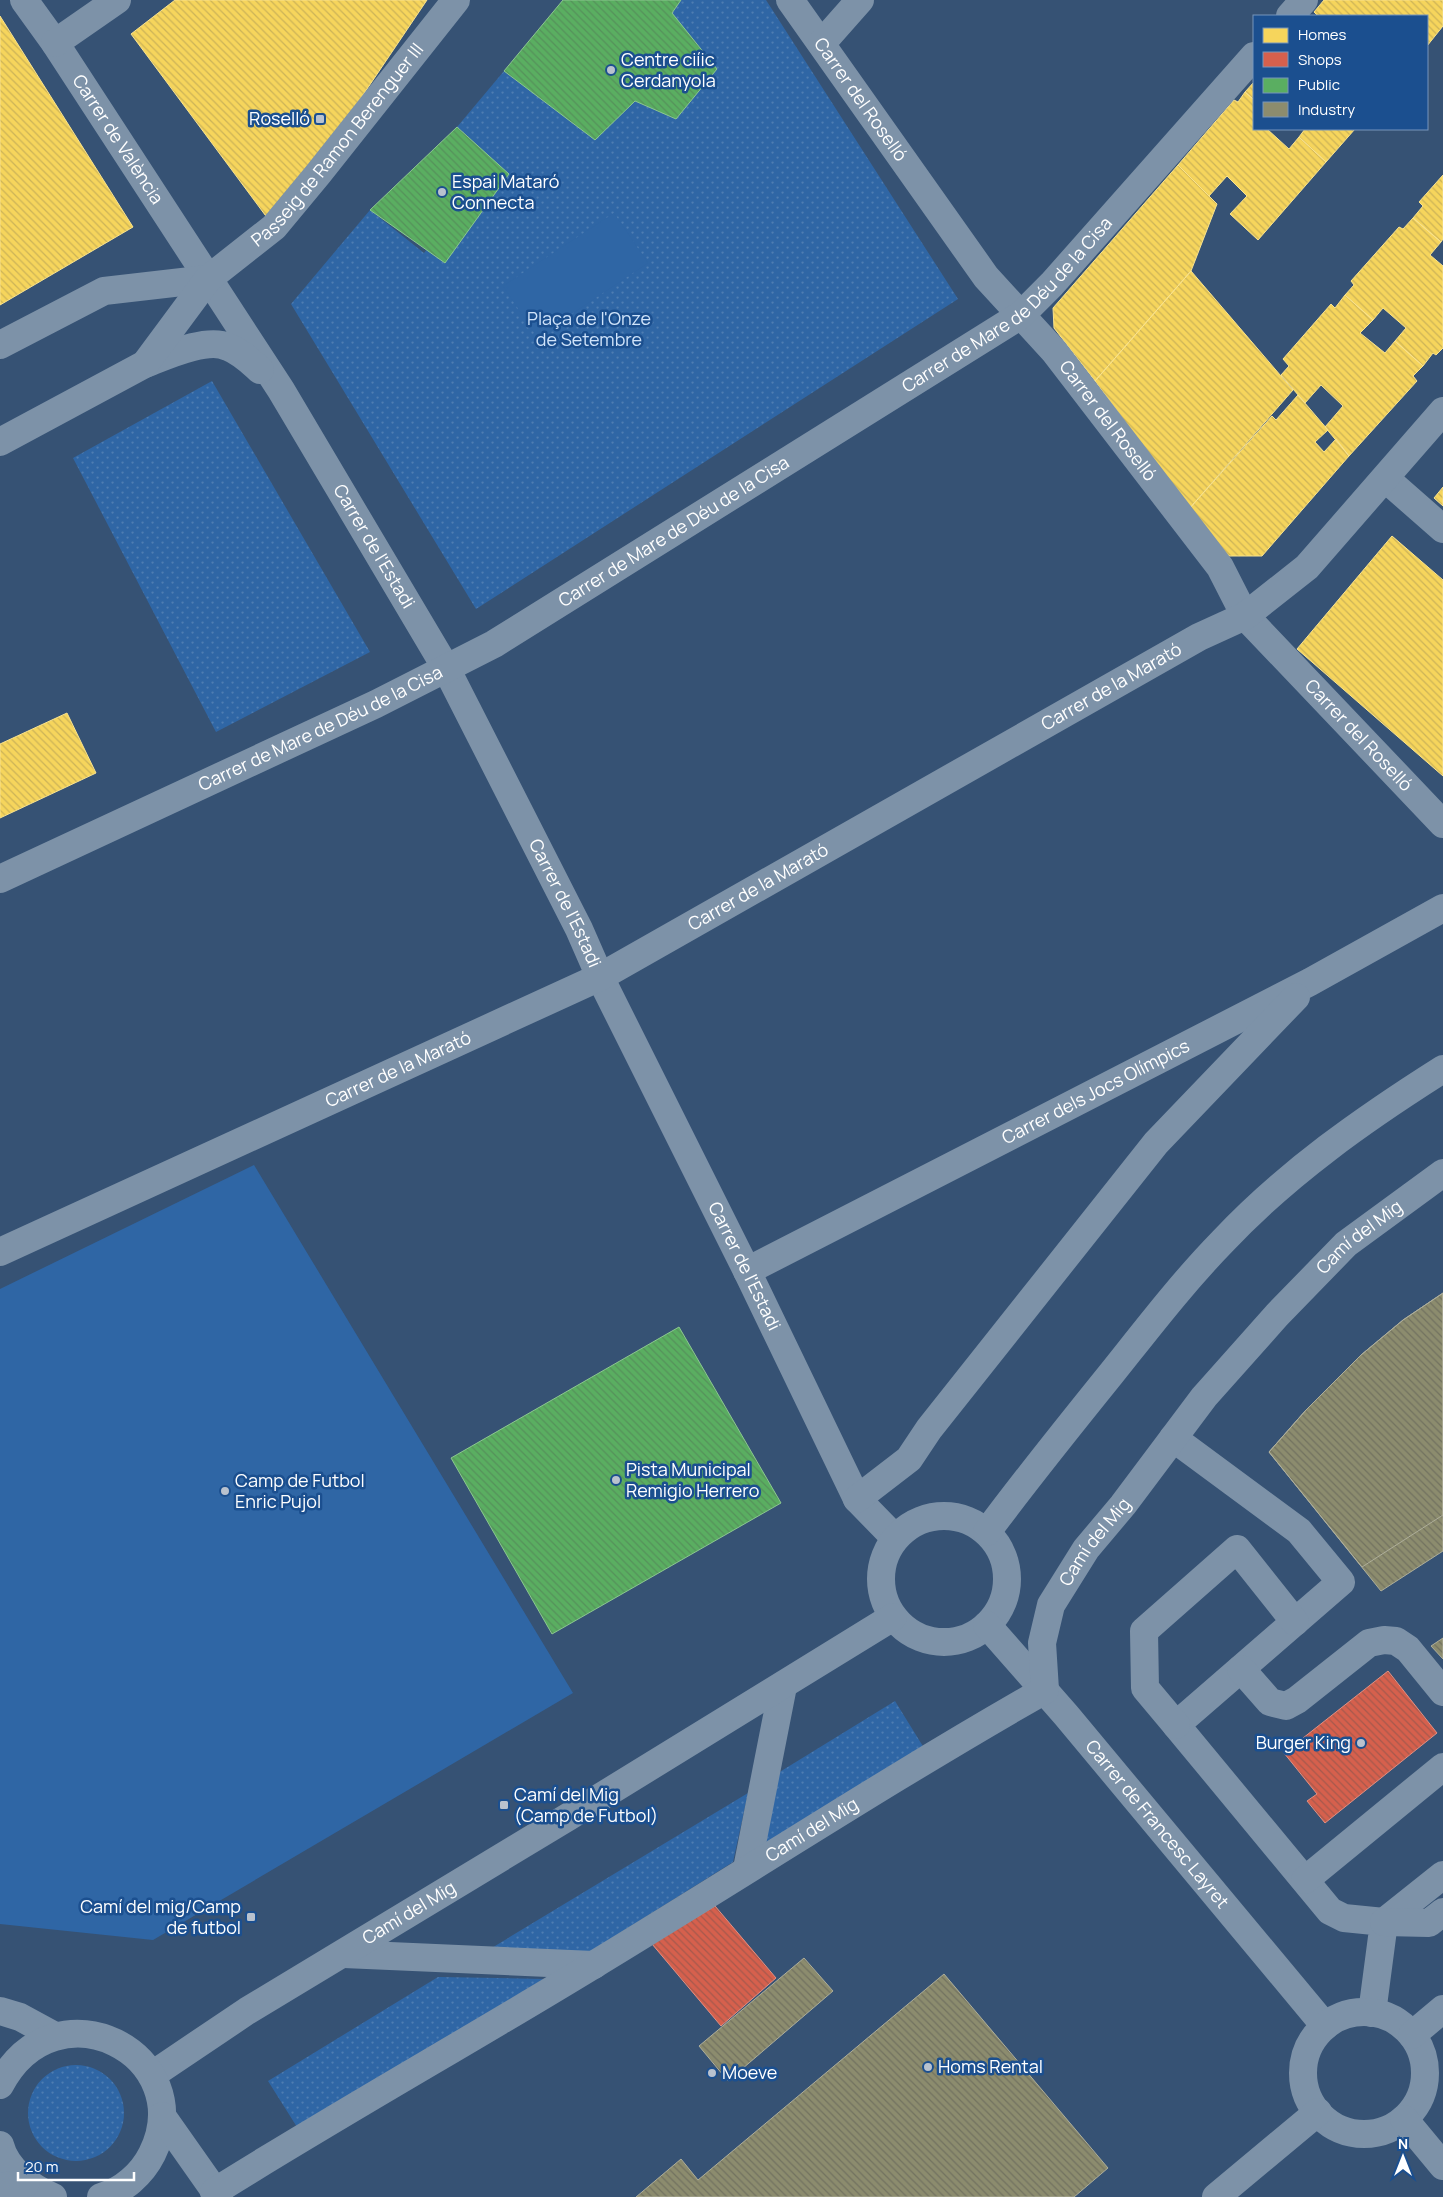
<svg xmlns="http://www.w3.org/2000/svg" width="1443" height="2197" font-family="Manrope,sans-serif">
  <defs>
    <pattern id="grass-dots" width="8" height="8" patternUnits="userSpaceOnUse" patternTransform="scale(1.25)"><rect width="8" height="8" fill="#2f66a5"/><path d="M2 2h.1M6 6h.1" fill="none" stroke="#4e7db2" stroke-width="1.8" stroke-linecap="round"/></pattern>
    <pattern id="homes-back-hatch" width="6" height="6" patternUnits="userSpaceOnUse" patternTransform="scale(1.25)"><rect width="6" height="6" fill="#f6d55c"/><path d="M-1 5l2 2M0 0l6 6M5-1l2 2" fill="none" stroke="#ccb358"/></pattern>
    <pattern id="shops-back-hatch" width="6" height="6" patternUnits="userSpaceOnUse" patternTransform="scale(1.25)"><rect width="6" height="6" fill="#d6604d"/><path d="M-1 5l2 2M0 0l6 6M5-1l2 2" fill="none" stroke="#a6594d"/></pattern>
    <pattern id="public-back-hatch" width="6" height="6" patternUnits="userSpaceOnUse" patternTransform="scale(1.25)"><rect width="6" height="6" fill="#5aae61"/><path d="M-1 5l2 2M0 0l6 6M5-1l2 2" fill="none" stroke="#56915b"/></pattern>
    <pattern id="industry-back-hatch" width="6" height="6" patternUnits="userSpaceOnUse" patternTransform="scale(1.25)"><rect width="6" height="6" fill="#8c8c6e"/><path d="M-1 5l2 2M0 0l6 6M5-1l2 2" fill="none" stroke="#727260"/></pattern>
  </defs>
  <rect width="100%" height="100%" fill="#365274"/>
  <path fill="url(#grass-dots)" d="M 681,0 L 766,0 L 958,299 L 476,609 L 291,304 L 370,210 L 424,253 L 486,176 L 508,174 L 457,127 L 504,71 L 595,139 L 635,101 L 672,13 Z
    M 212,381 L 370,652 L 216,732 L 73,458 Z
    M 895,1701 L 924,1748 L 763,1846 L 778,1773 Z
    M 748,1793 L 733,1862 L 588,1953 L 485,1952 Z
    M 438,1977 L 544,1979 L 297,2127 L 268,2081 Z
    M28 2113a48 48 0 1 1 96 0a48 48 0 1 1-96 0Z"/>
  <path fill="#2f66a5" d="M 614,213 L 648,263 L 537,337 L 503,286 Z
    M 254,1165 L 573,1693 L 153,1940 L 0,1924 L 0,1289 Z"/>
  <path fill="url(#homes-back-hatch)" stroke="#f9e28d" d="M 175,0 L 427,0 L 274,227 L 131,34 Z
    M 1324,0 L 1443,0 L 1443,26 L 1427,46 L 1427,16 L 1318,16 L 1314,12 Z
    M 0,16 L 133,227 L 0,305 Z
    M 1254,82 L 1254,100 L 1245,92 Z
    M 1245,92 L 1254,100 L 1254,129 L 1267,129 L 1289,149 L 1299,137 L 1326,162 L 1258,240 L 1230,214 L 1247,196 L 1227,176 L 1209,196 L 1178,165 L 1234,100 L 1238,102 Z
    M 1305,129 L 1355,129 L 1326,162 L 1299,137 Z
    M 1178,165 L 1217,204 L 1191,271 L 1095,381 L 1054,328 L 1053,308 Z
    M 1443,175 L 1443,239 L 1441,242 L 1413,218 L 1423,206 L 1419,202 Z
    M 1413,218 L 1441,242 L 1430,255 L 1443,266 L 1443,348 L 1436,355 L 1433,353 L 1423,366 L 1395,341 L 1406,328 L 1383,308 L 1373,320 L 1345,295 L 1354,285 L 1351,281 L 1399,227 L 1403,229 Z
    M 1191,271 L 1293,390 L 1189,509 L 1095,381 Z
    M 1345,295 L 1373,320 L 1360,333 L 1385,353 L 1395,341 L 1423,366 L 1413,376 L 1417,381 L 1349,456 L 1325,427 L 1343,406 L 1321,385 L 1305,403 L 1281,375 L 1289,366 L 1283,359 L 1331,304 L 1335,308 Z
    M 1298,395 L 1328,430 L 1315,442 L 1324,452 L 1336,439 L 1349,456 L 1262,556 L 1225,556 L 1189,509 L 1272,416 L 1276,420 Z
    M 1443,487 L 1443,506 L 1434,498 Z
    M 1392,536 L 1443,580 L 1443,776 L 1297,649 Z
    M 67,713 L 96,773 L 0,818 L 0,744 Z"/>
  <path fill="url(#shops-back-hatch)" stroke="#e29082" d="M 1388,1671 L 1437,1733 L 1325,1823 L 1307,1801 L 1317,1794 L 1284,1753 Z
    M 715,1906 L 776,1978 L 721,2026 L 652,1944 Z"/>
  <path fill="url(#public-back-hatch)" stroke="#8cc690" d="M 563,0 L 681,0 L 672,13 L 717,69 L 676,119 L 635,101 L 595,140 L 504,71 Z
    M 457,127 L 509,174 L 445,263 L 370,210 Z
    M 679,1327 L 781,1503 L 552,1634 L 451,1458 Z"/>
  <path fill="url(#industry-back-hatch)" stroke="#aeae9a" d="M 1443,1293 L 1443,1551 L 1381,1591 L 1269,1452 L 1306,1410 L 1361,1355 L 1403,1320 Z
    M 1443,1293 L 1443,1515 L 1362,1567 L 1269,1452 L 1306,1410 L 1361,1355 L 1403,1320 Z
    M 1443,1638 L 1443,1659 L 1431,1646 Z
    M 804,1958 L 833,1991 L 728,2081 L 699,2046 Z
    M 944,1974 L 1108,2168 L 1074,2197 L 636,2197 L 681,2159 L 698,2180 Z"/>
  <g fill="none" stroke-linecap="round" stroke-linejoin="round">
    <g stroke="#7d92a8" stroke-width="28">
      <path id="s1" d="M 24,0 L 55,43 L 281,390 L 446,668 L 579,929 L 600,977 L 747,1271 L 857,1499 L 895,1538"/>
      <path id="s2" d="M 790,0 L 986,277 L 1054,351 L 1220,567 L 1245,616 L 1443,824"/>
      <path d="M 1290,16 L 1304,0"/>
      <path d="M 55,43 L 117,0"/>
      <path d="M 822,43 L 860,0"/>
      <path d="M 0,345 L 104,291 L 208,279"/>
      <path d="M 145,364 C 166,356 207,337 228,347 C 241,352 250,361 260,370"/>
      <path id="s3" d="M 0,442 L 145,364 L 208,279 L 274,227 L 318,174 L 456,0"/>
      <path d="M 1386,479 L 1443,529"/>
      <path id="s4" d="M 0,879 L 376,704 L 494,644 L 1021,315 L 1052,284 L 1254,56"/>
      <path id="s5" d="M 0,1252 L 600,977 L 1199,637 L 1245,616 L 1307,567 L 1443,411"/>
      <path id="s6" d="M 747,1271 L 1310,982 L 1443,908"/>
      <path d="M 1173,1438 L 1299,1531 L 1341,1582 L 1176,1725 L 1330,1911 L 1344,1918 L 1384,1922 L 1372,2013"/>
      <path d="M 857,1499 L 909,1459 L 929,1429 L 1156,1143 L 1296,997"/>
      <circle cx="944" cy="1579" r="63"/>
      <path d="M 987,1532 C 1027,1478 1069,1426 1111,1374 C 1147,1329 1182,1283 1223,1241 C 1287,1173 1364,1119 1443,1069"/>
      <path id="s7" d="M 987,1625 L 1066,1715 L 1325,2026"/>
      <path d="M 1241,1669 L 1270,1702 L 1286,1706 L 1297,1700 L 1369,1643 L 1384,1640 L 1396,1641 L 1408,1649 L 1443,1692"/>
      <path d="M 1176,1725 L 1145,1688 L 1144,1631 L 1237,1549 L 1295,1622"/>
      <path d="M 747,1869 L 783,1686"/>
      <path d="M 1305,1880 L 1443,1767"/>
      <path d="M 1384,1922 L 1443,1875"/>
      <path d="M 1384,1922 L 1429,1923 L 1443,1912"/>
      <path d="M 344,1954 L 594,1965"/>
      <path d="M 0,2011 L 20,2017 L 55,2036"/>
      <circle cx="1364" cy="2073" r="61"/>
      <path d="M 1412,2035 L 1443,2009"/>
      <path id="s8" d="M 152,2075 L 247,2011 L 568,1817 L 893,1617"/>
      <path d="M 0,2085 C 56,1979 201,2055 152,2154 C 142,2174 123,2191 101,2197"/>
      <path d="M 162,2116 L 219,2197"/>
      <path d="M 1404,2119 L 1443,2166"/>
      <path d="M 0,2145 C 6,2169 31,2188 53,2197"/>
      <path d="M 0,2187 L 26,2183"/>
      <path id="s9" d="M 214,2192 C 340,2113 469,2041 595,1964 C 745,1873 892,1777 1045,1690 L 1042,1643 L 1051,1605 L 1086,1549 L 1123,1505 L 1204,1397 L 1277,1315 L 1346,1244 L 1443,1173"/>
      <path d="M 1216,2197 L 1318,2112"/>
    </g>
  </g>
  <g fill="#b9c2ce" stroke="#1b4f8f" stroke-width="2">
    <circle cx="611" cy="70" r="5"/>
    <rect x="315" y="114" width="10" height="10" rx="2.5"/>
    <circle cx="442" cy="192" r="5"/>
    <circle cx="616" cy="1480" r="5"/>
    <circle cx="225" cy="1491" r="5"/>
    <circle cx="1361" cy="1743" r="5"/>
    <rect x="499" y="1800" width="10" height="10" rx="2.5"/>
    <rect x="246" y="1912" width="10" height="10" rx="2.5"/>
    <circle cx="928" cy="2067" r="5"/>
    <circle cx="712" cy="2073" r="5"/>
  </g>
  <g text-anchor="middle" stroke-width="5" stroke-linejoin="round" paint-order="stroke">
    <g font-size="18" fill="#fff" stroke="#1b4f8f" text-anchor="start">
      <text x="621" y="66">Centre ciíic<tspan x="621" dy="21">Cerdanyola</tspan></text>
      <text x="310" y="125" text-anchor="end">Roselló</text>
      <text x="452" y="188">Espai Mataró<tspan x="452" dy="21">Connecta</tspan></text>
      <text x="626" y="1476">Pista Municipal<tspan x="626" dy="21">Remigio Herrero</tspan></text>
      <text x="235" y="1487">Camp de Futbol<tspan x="235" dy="21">Enric Pujol</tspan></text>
      <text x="1351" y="1749" text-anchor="end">Burger King</text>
      <text x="514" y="1801">Camí del Mig<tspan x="514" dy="21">(Camp de Futbol)</tspan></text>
      <text x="241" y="1913" text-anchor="end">Camí del mig/Camp<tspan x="241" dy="21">de futbol</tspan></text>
      <text x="938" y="2073">Homs Rental</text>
      <text x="722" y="2079">Moeve</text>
    </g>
    <g font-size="18" fill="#fff" stroke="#1b4f8f">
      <text dy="6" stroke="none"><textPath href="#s2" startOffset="122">Carrer del Roselló</textPath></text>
      <text dy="6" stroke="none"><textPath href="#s1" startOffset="168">Carrer de València</textPath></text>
      <text dy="6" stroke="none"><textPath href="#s3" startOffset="458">Passeig de Ramon Berenguer III</textPath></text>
      <text dy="6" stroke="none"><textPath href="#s4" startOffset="1164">Carrer de Mare de Déu de la Cisa</textPath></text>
      <text dy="6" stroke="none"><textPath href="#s2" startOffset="528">Carrer del Roselló</textPath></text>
      <text dy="6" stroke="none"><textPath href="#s4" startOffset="759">Carrer de Mare de Déu de la Cisa</textPath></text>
      <text dy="6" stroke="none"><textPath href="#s1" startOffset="649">Carrer de l'Estadi</textPath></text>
      <text dy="6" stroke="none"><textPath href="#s5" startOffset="1248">Carrer de la Marató</textPath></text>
      <text dy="6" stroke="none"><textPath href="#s4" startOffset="354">Carrer de Mare de Déu de la Cisa</textPath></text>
      <text dy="6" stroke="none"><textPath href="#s2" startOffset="932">Carrer del Roselló</textPath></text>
      <text dy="6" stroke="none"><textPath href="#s5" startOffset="842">Carrer de la Marató</textPath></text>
      <text dy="6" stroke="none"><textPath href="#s1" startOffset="1054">Carrer de l'Estadi</textPath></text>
      <text dy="6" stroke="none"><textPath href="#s5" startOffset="438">Carrer de la Marató</textPath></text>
      <text dy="6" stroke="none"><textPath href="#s6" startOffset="392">Carrer dels Jocs Olímpics</textPath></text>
      <text dy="6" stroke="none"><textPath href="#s9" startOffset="1539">Camí del Mig</textPath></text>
      <text dy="6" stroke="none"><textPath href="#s1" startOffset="1459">Carrer de l'Estadi</textPath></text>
      <text dy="6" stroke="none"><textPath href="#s9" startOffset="1134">Camí del Mig</textPath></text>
      <text dy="6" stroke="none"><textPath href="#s7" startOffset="262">Carrer de Francesc Layret</textPath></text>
      <text dy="6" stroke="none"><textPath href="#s9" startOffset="699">Camí del Mig</textPath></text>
      <text dy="6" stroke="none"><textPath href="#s8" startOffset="304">Camí del Mig</textPath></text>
    </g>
    <g font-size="18" fill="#cfe3fa" stroke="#1b4f8f">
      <text x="589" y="325">Plaça de l'Onze<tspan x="589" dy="21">de Setembre</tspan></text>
    </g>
  </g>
  <rect x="1253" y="15" width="175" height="115" fill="#1b4f8f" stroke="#7695bc"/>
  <rect x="1263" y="28" width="25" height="15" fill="#f6d55c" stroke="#7695bc"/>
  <text x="1298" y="40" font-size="15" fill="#ffffff">Homes</text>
  <rect x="1263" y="52" width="25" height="15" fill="#d6604d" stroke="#7695bc"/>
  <text x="1298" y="65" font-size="15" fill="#ffffff">Shops</text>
  <rect x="1263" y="78" width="25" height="15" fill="#5aae61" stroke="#7695bc"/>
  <text x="1298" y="90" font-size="15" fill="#ffffff">Public</text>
  <rect x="1263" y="102" width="25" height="15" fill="#8c8c6e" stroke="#7695bc"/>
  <text x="1298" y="115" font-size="15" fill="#ffffff">Industry</text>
  <g transform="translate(1403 2157)" stroke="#1b4f8f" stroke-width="4" paint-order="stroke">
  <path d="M0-4L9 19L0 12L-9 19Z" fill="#ffffff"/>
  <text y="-8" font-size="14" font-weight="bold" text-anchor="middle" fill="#ffffff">N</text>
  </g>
  <path d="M18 2172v8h116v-8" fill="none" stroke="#ffffff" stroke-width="2.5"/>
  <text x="25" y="2172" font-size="15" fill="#ffffff" stroke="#1b4f8f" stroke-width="4" paint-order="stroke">20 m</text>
</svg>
